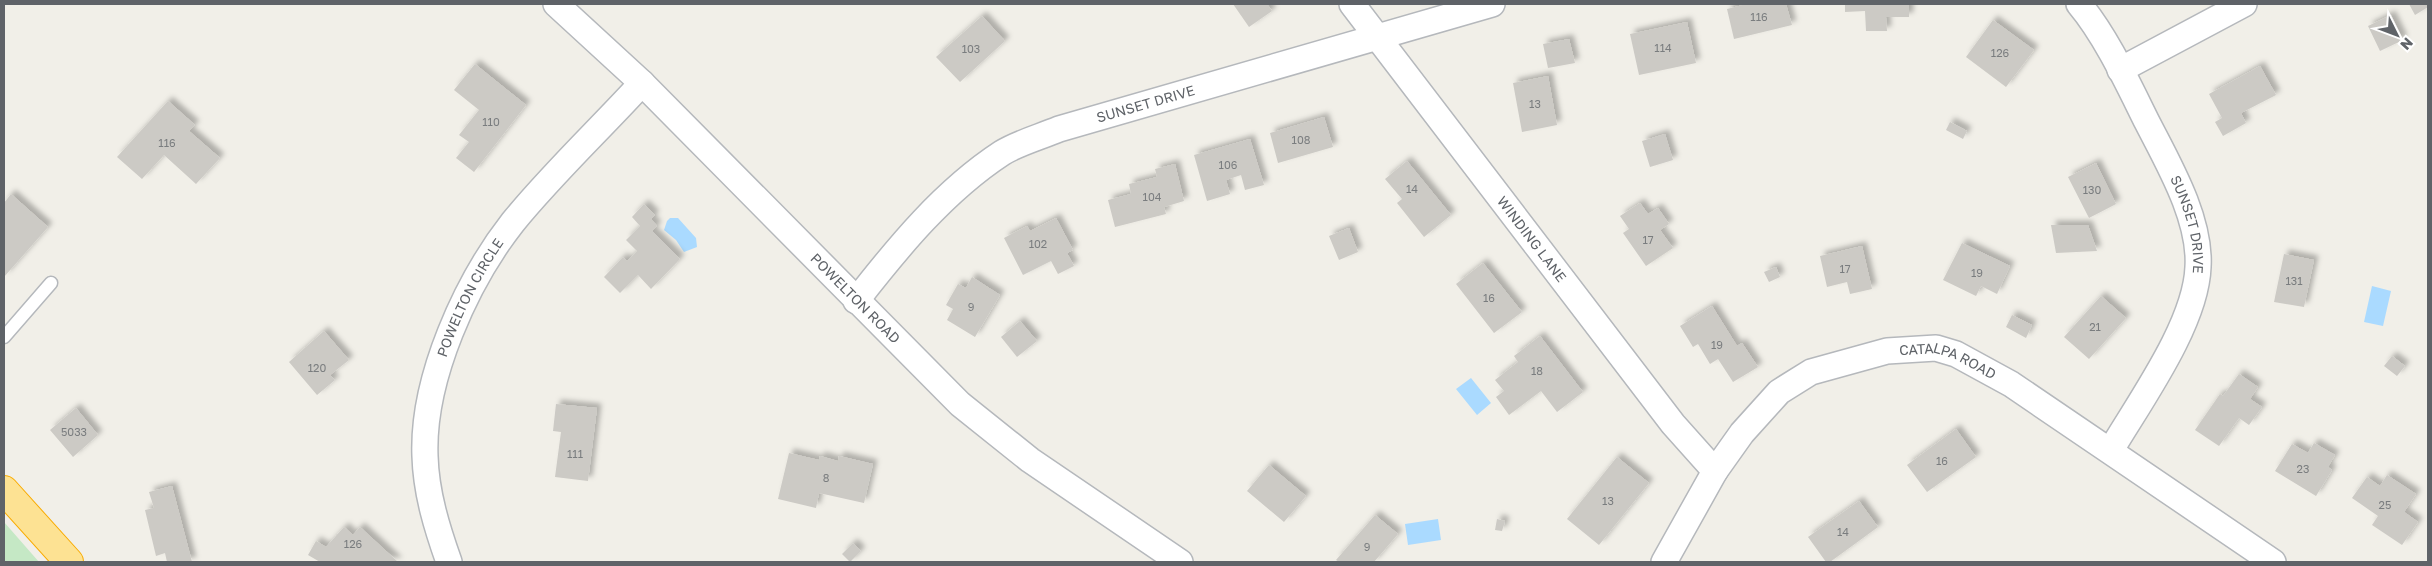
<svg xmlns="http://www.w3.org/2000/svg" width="2432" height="566" font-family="'Golos Text',sans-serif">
  <defs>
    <filter id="shadow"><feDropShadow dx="4.5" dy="-4.5" stdDeviation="2.5" flood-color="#0004"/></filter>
  </defs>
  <rect width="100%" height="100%" fill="#f1efe8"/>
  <path fill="#c5e8c5" d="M 4,522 L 39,562 L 4,562 Z"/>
  <path fill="#aadaff" d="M 670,218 L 678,218 L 696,238 L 697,247 L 684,252 L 676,240 L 664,230 L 667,221 Z
    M 2372,286 L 2391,291 L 2383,326 L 2364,322 Z
    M 1471,378 L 1491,403 L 1477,415 L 1456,389 Z
    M 1438,519 L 1441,540 L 1408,545 L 1405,524 Z"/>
  <path fill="#cccac5" filter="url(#shadow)" d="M 1233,4 L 1267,4 L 1272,11 L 1249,27 Z
    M 1747,4 L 1786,4 L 1792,25 L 1734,39 L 1727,9 Z
    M 1845,4 L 1909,4 L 1909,17 L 1886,17 L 1887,31 L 1866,31 L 1865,11 L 1845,12 Z
    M 2409,4 L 2428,4 L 2428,7 L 2415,15 Z
    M 2391,15 L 2403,40 L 2380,51 L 2368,26 Z
    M 982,16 L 1005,41 L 960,82 L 936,57 Z
    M 1993,20 L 2034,50 L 2006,87 L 1966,57 Z
    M 1687,22 L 1696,63 L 1639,75 L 1630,34 Z
    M 1569,39 L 1575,63 L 1548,68 L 1543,44 Z
    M 475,64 L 526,105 L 474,172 L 456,158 L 469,142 L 459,135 L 479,110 L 454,90 Z
    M 2260,66 L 2276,95 L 2241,113 L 2246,123 L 2223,136 L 2215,122 L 2222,118 L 2209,94 Z
    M 1548,76 L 1557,125 L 1522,132 L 1513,83 Z
    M 168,101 L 195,125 L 189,131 L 220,158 L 196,184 L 164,155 L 142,179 L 117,157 Z
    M 1324,117 L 1333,147 L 1278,163 L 1270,133 Z
    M 1950,122 L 1967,131 L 1963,139 L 1946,130 Z
    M 1665,134 L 1673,160 L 1650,167 L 1642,141 Z
    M 1250,139 L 1264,185 L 1245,190 L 1241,175 L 1226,180 L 1230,194 L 1207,201 L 1194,155 Z
    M 1407,161 L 1451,215 L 1424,237 L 1397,203 L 1402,199 L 1385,179 Z
    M 2096,163 L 2116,204 L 2089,218 L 2068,177 Z
    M 1175,164 L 1184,201 L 1164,207 L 1166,214 L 1115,227 L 1108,200 L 1131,194 L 1129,184 L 1157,177 L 1155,169 Z
    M 11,194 L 48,227 L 4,277 L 4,203 Z
    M 1640,203 L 1648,214 L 1658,208 L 1669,224 L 1660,230 L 1673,248 L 1646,266 L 1623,233 L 1629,229 L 1620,216 Z
    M 644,204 L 655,215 L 651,219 L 657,226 L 652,231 L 680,259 L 651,289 L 638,275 L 620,293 L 604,277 L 623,257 L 627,261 L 637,251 L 626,240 L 640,226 L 632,217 Z
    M 1056,218 L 1073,250 L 1067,253 L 1074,266 L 1058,274 L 1051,261 L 1023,275 L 1004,238 L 1027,226 L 1030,231 Z
    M 2051,225 L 2088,225 L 2097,251 L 2056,253 Z
    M 1349,228 L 1358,252 L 1339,260 L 1329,236 Z
    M 1962,243 L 2010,266 L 1997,294 L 1981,286 L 1976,296 L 1943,280 Z
    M 1862,246 L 1872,289 L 1850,294 L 1847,282 L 1827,287 L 1820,256 Z
    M 2284,254 L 2314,260 L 2304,307 L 2274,302 Z
    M 1483,263 L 1522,312 L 1494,333 L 1456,284 Z
    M 1776,267 L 1780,277 L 1769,282 L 1764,272 Z
    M 972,277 L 1000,295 L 975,337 L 947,320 L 953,309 L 946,305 L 958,284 L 966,288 Z
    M 2101,296 L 2126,318 L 2089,359 L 2064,337 Z
    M 1712,306 L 1737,346 L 1742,343 L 1758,367 L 1733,382 L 1718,359 L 1710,364 L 1698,344 L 1693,347 L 1680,326 Z
    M 2012,315 L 2032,325 L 2026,338 L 2006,327 Z
    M 1020,321 L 1037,341 L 1017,357 L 1001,337 Z
    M 324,331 L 349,360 L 330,375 L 335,380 L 317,395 L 289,362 Z
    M 1540,336 L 1583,392 L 1557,412 L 1541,391 L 1509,415 L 1496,397 L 1504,391 L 1495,380 L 1518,362 L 1514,356 Z
    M 2392,356 L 2405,366 L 2397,376 L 2384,366 Z
    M 2239,374 L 2258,387 L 2250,399 L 2262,407 L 2249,425 L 2239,418 L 2219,446 L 2195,430 L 2220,394 L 2223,396 Z
    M 556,404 L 597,408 L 588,481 L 555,477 L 561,432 L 553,431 Z
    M 76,408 L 98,435 L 73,457 L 50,430 Z
    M 1956,429 L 1976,457 L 1927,492 L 1907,465 Z
    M 2314,443 L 2335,455 L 2328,467 L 2332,470 L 2316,496 L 2275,471 L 2292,444 L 2308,453 Z
    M 789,453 L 819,460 L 820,456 L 838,461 L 839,456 L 873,464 L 864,503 L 819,493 L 816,508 L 778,499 Z
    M 1617,457 L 1649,483 L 1599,545 L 1567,519 Z
    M 1269,465 L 1306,496 L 1284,522 L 1247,491 Z
    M 2387,475 L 2416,494 L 2404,512 L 2418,522 L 2402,545 L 2372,525 L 2378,516 L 2352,498 L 2367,477 L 2380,486 Z
    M 172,486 L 192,562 L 167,562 L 165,553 L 156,556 L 145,510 L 154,508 L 149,492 Z
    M 1859,501 L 1878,527 L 1830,562 L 1826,562 L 1808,537 Z
    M 1375,515 L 1398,534 L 1374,562 L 1339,562 L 1336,560 Z
    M 1497,519 L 1505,521 L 1502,531 L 1495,530 Z
    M 344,527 L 353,535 L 360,527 L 398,562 L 320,562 L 308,555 L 316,541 L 326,547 Z
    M 853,543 L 861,551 L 850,562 L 842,554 Z"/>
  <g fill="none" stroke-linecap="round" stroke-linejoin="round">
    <g stroke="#b5b8bc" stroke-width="15">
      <path id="lane" d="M 4,337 L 51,283"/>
    </g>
    <g stroke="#b5b8bc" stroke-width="28">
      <g id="street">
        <path id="s1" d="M 556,4 L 642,83 L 960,404 L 1030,460 L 1180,562"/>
        <path id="s2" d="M 1352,4 L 1673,424 L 1715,471"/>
        <path id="s3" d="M 2079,4 C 2106,36 2128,84 2147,122 C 2168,163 2201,219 2198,267 C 2196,324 2140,401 2111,450"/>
        <path d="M 2120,70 L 2244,4"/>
        <path id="s4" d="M 856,301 C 898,247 944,191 1002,153 C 1018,143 1040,137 1059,129 L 1492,4"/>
        <path id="s5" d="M 449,562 C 437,528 426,493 425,456 C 422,379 466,282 513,222 C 552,174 600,129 642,83"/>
        <path id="s6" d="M 1664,562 L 1715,471 L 1742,433 L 1779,392 L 1811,372 L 1887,351 L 1936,348 L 1956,354 L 2011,384 L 2273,562"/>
      </g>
    </g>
    <g stroke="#f9ab00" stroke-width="30">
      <path id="highway" d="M 4,490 L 69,562"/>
    </g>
    <use href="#lane" stroke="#fff" stroke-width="12"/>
    <use href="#street" stroke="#fff" stroke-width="25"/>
    <use href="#highway" stroke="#fde293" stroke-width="28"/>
  </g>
  <g text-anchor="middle" stroke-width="4.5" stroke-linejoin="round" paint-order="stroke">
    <g font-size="11" fill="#7a7d7f">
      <text x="1759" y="21">116</text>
      <text x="1663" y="52">114</text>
      <text x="971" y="53">103</text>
      <text x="2000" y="57">126</text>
      <text x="1535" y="108">13</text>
      <text x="491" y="126">110</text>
      <text x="1301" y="144">108</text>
      <text x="167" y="147">116</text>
      <text x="1228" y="169">106</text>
      <text x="1412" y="193">14</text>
      <text x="2092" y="194">130</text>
      <text x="1152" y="201">104</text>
      <text x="1648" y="244">17</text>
      <text x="1038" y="248">102</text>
      <text x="1845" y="273">17</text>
      <text x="1977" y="277">19</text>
      <text x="2294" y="285">131</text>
      <text x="1489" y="302">16</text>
      <text x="971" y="311">9</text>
      <text x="2095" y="331">21</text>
      <text x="1717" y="349">19</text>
      <text x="317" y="372">120</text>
      <text x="1537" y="375">18</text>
      <text x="74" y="436">5033</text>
      <text x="575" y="458">111</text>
      <text x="1942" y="465">16</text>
      <text x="2303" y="473">23</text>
      <text x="826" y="482">8</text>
      <text x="1608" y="505">13</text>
      <text x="2385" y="509">25</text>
      <text x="1843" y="536">14</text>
      <text x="353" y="548">126</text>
      <text x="1367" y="551">9</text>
    </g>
    <g font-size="14" fill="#5f6368" stroke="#fff">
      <text dy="5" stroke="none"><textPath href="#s4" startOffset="361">SUNSET DRIVE</textPath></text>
      <text dy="5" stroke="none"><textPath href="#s3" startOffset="248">SUNSET DRIVE</textPath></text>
      <text dy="5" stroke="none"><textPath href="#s2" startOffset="296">WINDING LANE</textPath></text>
      <text dy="5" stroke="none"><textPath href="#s5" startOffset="276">POWELTON CIRCLE</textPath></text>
      <text dy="5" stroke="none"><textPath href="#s1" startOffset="420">POWELTON ROAD</textPath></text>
      <text dy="5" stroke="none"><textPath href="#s6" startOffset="386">CATALPA ROAD</textPath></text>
    </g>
  </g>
  <rect width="2432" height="566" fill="none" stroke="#5f6368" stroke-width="10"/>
  <g transform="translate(2397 35) rotate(132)" stroke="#ffffff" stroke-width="4" paint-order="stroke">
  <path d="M0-4L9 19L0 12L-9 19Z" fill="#5f6368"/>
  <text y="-8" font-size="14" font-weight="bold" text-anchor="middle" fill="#5f6368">N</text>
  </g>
</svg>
